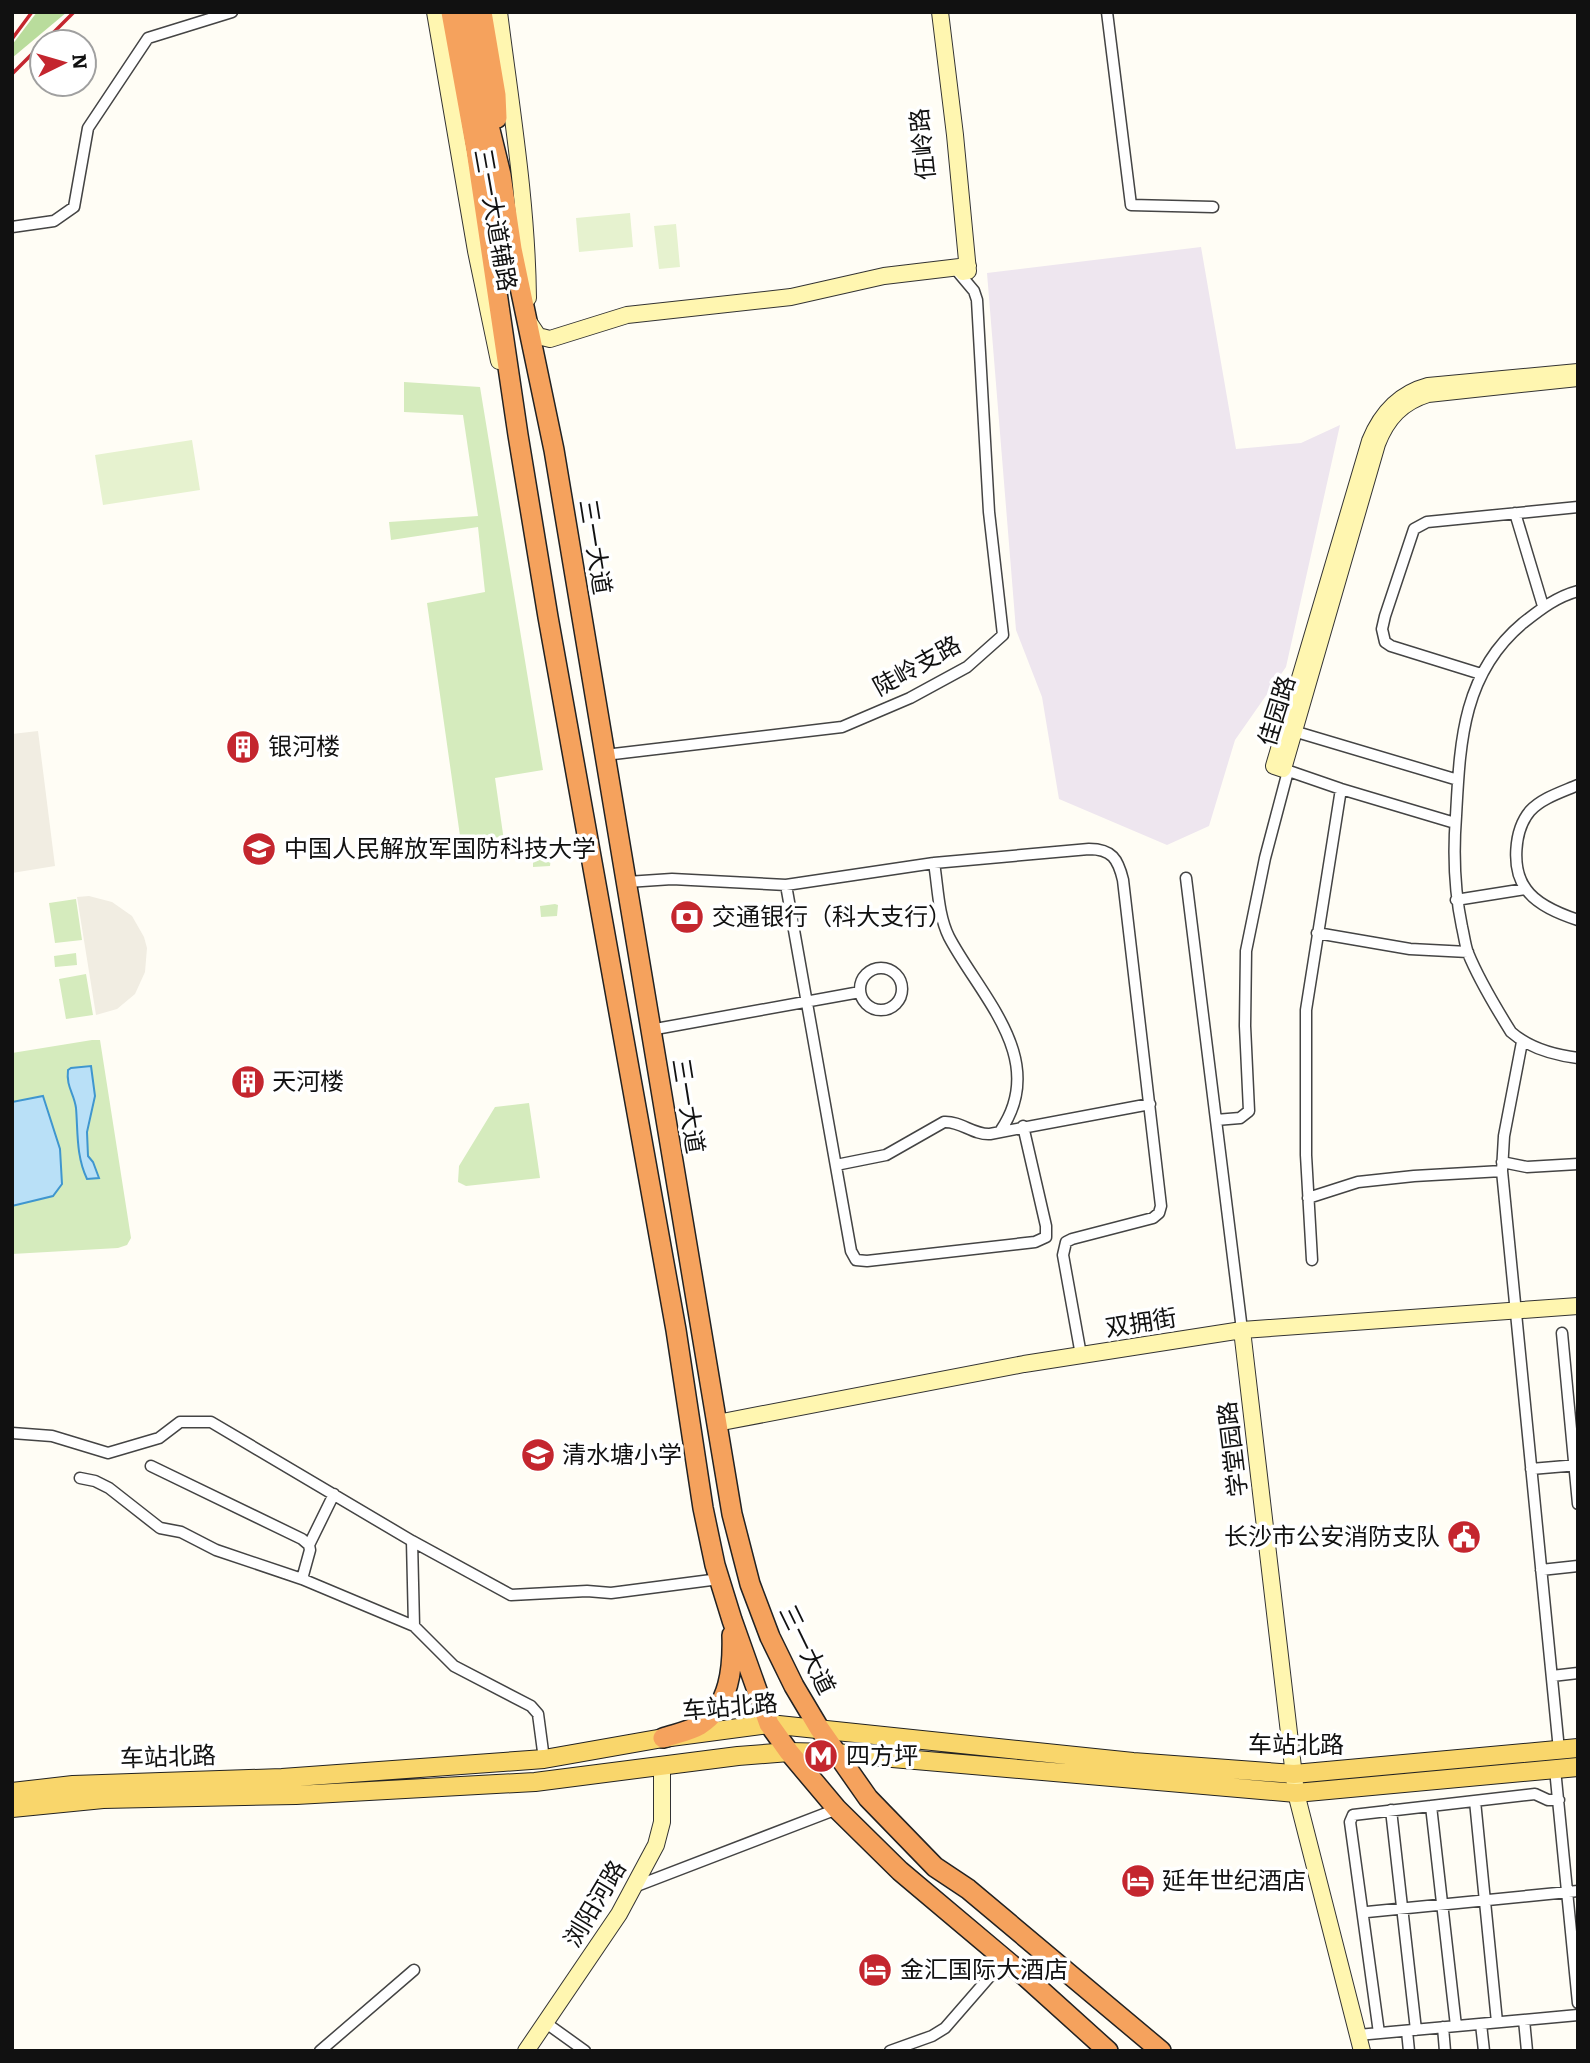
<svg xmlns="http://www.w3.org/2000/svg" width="1590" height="2063" font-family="Literata,'Noto Sans SC',serif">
  <rect width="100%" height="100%" fill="#fffdf5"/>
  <path fill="#eee6ef" d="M 1201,247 L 1236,449 L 1301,443 L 1340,425 L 1286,667 L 1235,740 L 1209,826 L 1167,845 L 1059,799 L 1042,697 L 1016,630 L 987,273 Z"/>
  <path fill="#d5ebbd" d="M 404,382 L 480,387 L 543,770 L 495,778 L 504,841 L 478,846 L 479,855 L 463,857 L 427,603 L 485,592 L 478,527 L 391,540 L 389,522 L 478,516 L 463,415 L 404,412 Z
    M 547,854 L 551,856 L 550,866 L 533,867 L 533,857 Z
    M 76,899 L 82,940 L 55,943 L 49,903 Z
    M 555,904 L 558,905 L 557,916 L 541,917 L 540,906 Z
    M 76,953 L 77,965 L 55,967 L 54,956 Z
    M 86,974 L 93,1015 L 66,1019 L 59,979 Z
    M 92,1040 L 100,1040 L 131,1238 L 127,1245 L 118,1248 L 12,1254 L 12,1206 L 53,1196 L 60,1149 L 43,1096 L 12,1102 L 12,1053 Z
    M 529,1103 L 540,1178 L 466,1186 L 458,1182 L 459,1166 L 495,1107 Z"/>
  <path fill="#b9dc9c" d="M 37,12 L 67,12 L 12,58 L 12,45 Z"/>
  <path fill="#e6f2cf" d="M 630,213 L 633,247 L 579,252 L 576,218 Z
    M 676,224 L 680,267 L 659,269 L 654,226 Z
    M 192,440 L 200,490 L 103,505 L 95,455 Z"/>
  <path fill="#f1ede2" d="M 38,731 L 55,866 L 12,873 L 12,734 Z
    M 89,896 L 112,902 L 132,916 L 144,937 L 147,948 L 145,972 L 135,994 L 117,1009 L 96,1015 L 77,897 Z"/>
  <path fill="#b9e0f7" stroke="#3f96cf" stroke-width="2" d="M 91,1066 L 95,1096 L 87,1132 L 88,1156 L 93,1162 L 99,1178 L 87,1179 C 76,1156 78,1132 76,1108 C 74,1093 66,1087 68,1070 L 71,1068 Z
    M 43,1096 L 60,1149 L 62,1184 L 53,1196 L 12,1206 L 12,1102 Z"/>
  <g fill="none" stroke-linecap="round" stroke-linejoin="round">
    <g stroke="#444" stroke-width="13">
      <path id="street" d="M 1107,12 L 1131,205 L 1213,207
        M 12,227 L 54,221 L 74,207 L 88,128 L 148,38 L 232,12
        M 1515,513 L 1543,606
        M 1578,591 C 1556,597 1541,609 1523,623 C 1462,674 1460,743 1456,816 C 1453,855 1454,889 1462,927 C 1464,935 1465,945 1468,953 C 1479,980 1496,1008 1511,1032 C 1529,1048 1554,1055 1578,1058
        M 1481,674 L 1391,646 L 1385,642 L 1382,629 L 1385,616 L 1414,529 L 1427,522 L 1578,507
        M 1290,730 L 1458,780
        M 605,755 L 842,727 L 910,698 L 967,667 L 1003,635 L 989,512 L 977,300 L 974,291 L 958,272
        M 1283,769 L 1341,789 L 1455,823
        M 1578,785 C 1562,792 1542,798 1530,811 C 1514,830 1511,869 1526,889 C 1537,905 1560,914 1578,920
        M 934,863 C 938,887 938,915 949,937 C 980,996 1049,1059 1001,1130
        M 1186,878 L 1242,1330
        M 627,882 L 672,879 L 786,885 L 934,863 L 1089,849 C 1112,849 1118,859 1123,880 L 1161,1206 L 1159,1213 L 1153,1218 L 1072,1239 L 1066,1242 L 1063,1255 L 1081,1355
        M 786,885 L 851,1251 L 856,1260 L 867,1261 L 1035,1242 L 1046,1237 L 1046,1226 L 1023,1126
        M 1456,900 L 1525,889
        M 1317,933 L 1410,949 L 1468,952
        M860 989a21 21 0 1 1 42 0a21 21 0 1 1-42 0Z
        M 650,1030 L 860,992
        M 1522,1042 L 1504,1136 L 1502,1171 L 1559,1750
        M 1216,1120 L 1240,1118 L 1249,1111 L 1245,1026 L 1246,951 L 1265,858 L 1288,771
        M 1502,1162 L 1527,1167 L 1578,1164
        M 836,1165 L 886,1155 L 944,1122 C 961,1121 973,1135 990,1134 L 1150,1104
        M 1308,1198 L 1358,1182 L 1414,1176 L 1502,1171
        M 1312,1260 L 1306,1155 L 1306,1010 L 1341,789
        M 1562,1333 L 1578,1504
        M 12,1433 L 52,1436 L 108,1453 L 159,1438 L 180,1422 L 211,1422 L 412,1541 L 511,1595 L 587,1591 L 611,1593 L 719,1579
        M 151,1466 L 302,1539 L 309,1545 L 310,1550 L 302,1579 L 414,1626 L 454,1666 L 531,1706 L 538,1714 L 544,1759
        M 1531,1469 L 1578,1465
        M 80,1478 L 95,1481 L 109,1488 L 160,1528 L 181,1532 L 216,1550 L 302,1579
        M 412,1541 L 414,1626
        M 309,1545 L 334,1494
        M 1541,1570 L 1578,1566
        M 1552,1676 L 1578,1673
        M 1555,1769 L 1578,2003
        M 1475,1801 L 1497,2022
        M 1431,1806 L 1456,2026
        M 1391,1810 L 1416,2030
        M 634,1887 L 837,1809
        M 1367,1912 L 1578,1891
        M 1524,2020 L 1527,2051
        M 546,2023 L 585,2051
        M 1481,2024 L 1484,2051
        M 1443,2027 L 1445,2051
        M 1407,2031 L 1409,2051
        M 1379,2033 L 1350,1822 L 1353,1815 L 1535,1794 L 1548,1800 L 1559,1800
        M 1358,2035 L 1578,2015
        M 320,2051 L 414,1970
        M 890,2051 L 932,2036 L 945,2028 L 1005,1959"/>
    </g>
    <g stroke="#333" stroke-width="18">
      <path id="secondary" d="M 435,12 L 476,251 L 499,361
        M 499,12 C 511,108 527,202 528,298
        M 940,12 L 955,135 L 968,271 L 963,272
        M 528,321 L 538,336 L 550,339 L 627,315 L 791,297 L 884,276 L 968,266
        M 1578,372 L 1428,386 C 1398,394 1381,414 1370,441 L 1274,766 L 1283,769 L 1377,444 C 1387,418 1402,402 1428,394 L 1578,378
        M 1242,1330 L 1296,1793 L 1362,2051
        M 717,1423 L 1024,1364 L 1242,1330 L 1578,1306
        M 526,2051 L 619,1914 L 656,1845 L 662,1822 L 662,1765"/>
    </g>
    <g stroke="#222" stroke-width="20">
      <path id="primary" d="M 12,1792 L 73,1785 L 282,1778 L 544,1759 L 663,1738 L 769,1724 L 1133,1762 L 1294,1774 L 1578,1748
        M 12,1808 L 103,1799 L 296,1795 L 535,1782 L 738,1756 L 789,1752 L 835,1753 L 1296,1793 L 1578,1767"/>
    </g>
    <g stroke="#222" stroke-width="22">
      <path id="highway" d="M 451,12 L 476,150 L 518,435 L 548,617 L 676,1330 L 703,1508 L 715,1565 L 732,1620 L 769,1724 L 789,1752 L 837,1809 L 900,1871 L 1026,1977 L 1108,2051
        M 468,12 L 482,97 L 501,175 L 512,249 L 554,450 L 732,1514 L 750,1584 L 770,1637 L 794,1686 L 819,1728 L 868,1798 L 935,1867 L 968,1889 L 1161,2051
        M 482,12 L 496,95 L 497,118
        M 663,1738 C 675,1734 690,1731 700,1725 C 730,1706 733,1667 732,1635"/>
    </g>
    <use href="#street" stroke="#fff" stroke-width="10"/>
    <use href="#secondary" stroke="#fff6b0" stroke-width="16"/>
    <use href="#primary" stroke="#f9d66b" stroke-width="18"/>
    <use href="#highway" stroke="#f5a25d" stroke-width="19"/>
    <path stroke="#c4262e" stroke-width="3.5" d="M 12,39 L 32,12
      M 44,42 L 74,12
      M 12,74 L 42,44"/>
  </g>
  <defs>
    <g id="building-disc" transform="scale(1.75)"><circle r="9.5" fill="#c4262e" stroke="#fff"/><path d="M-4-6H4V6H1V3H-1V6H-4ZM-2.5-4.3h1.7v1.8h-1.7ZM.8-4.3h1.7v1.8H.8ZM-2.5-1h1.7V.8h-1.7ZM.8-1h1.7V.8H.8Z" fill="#fff"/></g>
    <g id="university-disc" transform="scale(1.75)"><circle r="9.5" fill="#c4262e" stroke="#fff"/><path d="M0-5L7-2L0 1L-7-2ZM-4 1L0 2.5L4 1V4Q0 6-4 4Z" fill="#fff"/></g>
    <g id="bank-disc" transform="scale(1.75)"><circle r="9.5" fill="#c4262e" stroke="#fff"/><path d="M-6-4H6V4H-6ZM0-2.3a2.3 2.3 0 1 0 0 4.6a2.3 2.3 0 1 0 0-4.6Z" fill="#fff"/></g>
    <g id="school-disc" transform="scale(1.75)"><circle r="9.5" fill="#c4262e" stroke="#fff"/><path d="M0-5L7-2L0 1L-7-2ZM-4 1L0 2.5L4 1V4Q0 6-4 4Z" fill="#fff"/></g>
    <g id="civic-disc" transform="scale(1.75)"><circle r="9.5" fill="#c4262e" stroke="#fff"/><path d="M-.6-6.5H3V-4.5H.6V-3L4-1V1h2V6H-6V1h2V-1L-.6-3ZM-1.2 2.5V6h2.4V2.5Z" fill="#fff"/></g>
    <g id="metro-disc" transform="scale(1.75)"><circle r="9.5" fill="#c4262e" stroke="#fff"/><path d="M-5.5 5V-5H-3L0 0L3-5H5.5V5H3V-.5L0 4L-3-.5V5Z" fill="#fff"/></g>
    <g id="hotel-disc" transform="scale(1.75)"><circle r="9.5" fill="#c4262e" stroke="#fff"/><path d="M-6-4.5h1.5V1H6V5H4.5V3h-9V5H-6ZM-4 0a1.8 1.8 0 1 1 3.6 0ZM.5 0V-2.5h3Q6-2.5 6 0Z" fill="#fff"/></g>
  </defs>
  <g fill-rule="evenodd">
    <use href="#building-disc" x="243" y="747"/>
    <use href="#university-disc" x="259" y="849"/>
    <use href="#bank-disc" x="687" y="917"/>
    <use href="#building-disc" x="248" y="1082"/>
    <use href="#school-disc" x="538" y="1455"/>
    <use href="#civic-disc" x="1464" y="1537"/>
    <use href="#metro-disc" x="821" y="1756"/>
    <use href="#hotel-disc" x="1138" y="1881"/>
    <use href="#hotel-disc" x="875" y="1970"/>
  </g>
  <g text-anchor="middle" stroke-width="7" stroke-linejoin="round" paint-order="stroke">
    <g font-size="24" fill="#111" stroke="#fff">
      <text transform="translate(923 144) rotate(-96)" y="8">伍岭路</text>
      <text transform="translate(495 220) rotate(80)" y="8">三一大道辅路</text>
      <text transform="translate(595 547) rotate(81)" y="8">三一大道</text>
      <text transform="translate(917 666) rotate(-29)" y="8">陡岭支路</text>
      <text transform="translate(1277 711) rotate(-73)" y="8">佳园路</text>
      <text transform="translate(688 1106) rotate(81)" y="8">三一大道</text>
      <text transform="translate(1141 1323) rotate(-9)" y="8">双拥街</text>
      <text transform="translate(1233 1449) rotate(-97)" y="8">学堂园路</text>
      <text transform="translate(807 1650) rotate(64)" y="8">三一大道</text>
      <text transform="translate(730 1707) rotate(-5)" y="8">车站北路</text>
      <text x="1296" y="1753">车站北路</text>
      <text transform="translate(168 1757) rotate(-2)" y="8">车站北路</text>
      <text transform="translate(595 1904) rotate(-59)" y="8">浏阳河路</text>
    </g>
    <g font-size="24" fill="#111" stroke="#fff" text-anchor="start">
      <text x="268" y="755">银河楼</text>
      <text x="284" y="857">中国人民解放军国防科技大学</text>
      <text x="712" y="925">交通银行（科大支行）</text>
      <text x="272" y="1090">天河楼</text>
      <text x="562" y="1463">清水塘小学</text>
      <text x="1440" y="1545" text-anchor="end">长沙市公安消防支队</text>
      <text x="846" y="1764">四方坪</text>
      <text x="1162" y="1889">延年世纪酒店</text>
      <text x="900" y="1978">金汇国际大酒店</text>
    </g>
  </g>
  <rect width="1590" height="2063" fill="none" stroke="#111111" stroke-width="28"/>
  <g transform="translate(63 63) rotate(85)"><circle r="33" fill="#ffffff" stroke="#a0a0a0" stroke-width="2"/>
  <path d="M0-5L12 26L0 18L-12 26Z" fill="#c4262e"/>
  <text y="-10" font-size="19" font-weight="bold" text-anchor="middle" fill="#111111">N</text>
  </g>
</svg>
